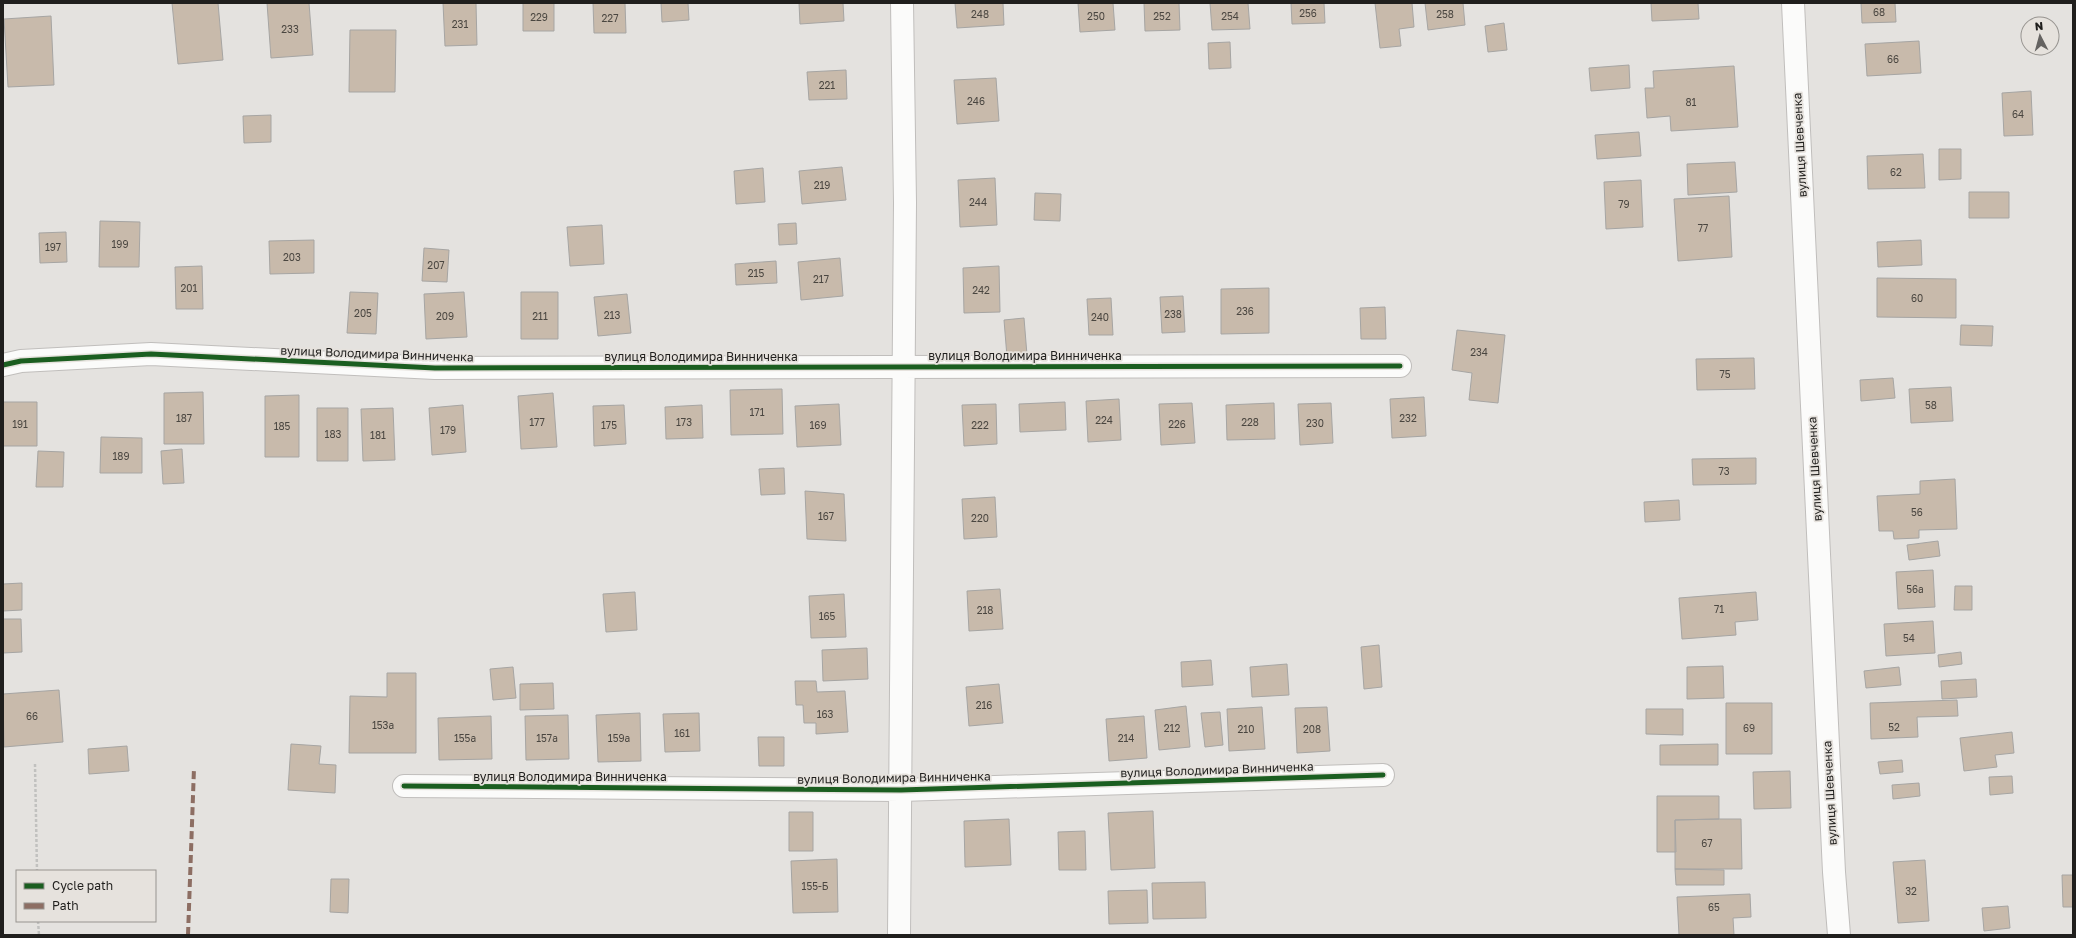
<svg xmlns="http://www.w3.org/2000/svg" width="2076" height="938" font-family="'Golos Text',sans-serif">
  <rect width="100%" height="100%" fill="#e4e2df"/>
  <path fill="#c8baab" stroke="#a6a5a3" d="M 172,3 L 218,3 L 223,60 L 178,64 Z
    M 267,3 L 309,3 L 313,55 L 271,58 Z
    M 443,3 L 476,3 L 477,45 L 445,46 Z
    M 523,3 L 554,3 L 554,31 L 523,31 Z
    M 593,3 L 625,3 L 626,33 L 594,33 Z
    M 661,3 L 688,3 L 689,20 L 662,22 Z
    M 799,3 L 843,3 L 844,21 L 800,24 Z
    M 955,3 L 1003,3 L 1004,25 L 957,28 Z
    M 1078,3 L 1113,3 L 1115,30 L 1080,32 Z
    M 1144,3 L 1179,3 L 1180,30 L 1145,31 Z
    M 1210,3 L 1248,3 L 1250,29 L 1212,30 Z
    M 1291,3 L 1324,3 L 1325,23 L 1292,24 Z
    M 1375,3 L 1412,3 L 1414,27 L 1399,29 L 1401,46 L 1380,48 Z
    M 1425,3 L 1463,3 L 1465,25 L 1428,30 Z
    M 1651,3 L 1698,3 L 1699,19 L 1652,21 Z
    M 1861,3 L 1895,3 L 1896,22 L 1862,23 Z
    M 51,16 L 54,85 L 8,87 L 4,19 Z
    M 1504,23 L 1507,50 L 1488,52 L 1485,26 Z
    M 350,30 L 396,30 L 395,92 L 349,92 Z
    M 1919,41 L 1921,73 L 1867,76 L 1865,44 Z
    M 1230,42 L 1231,68 L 1209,69 L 1208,43 Z
    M 1629,65 L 1630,88 L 1591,91 L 1589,68 Z
    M 1734,66 L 1738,127 L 1671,131 L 1670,116 L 1647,118 L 1645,88 L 1654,88 L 1653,71 Z
    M 846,70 L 847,99 L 809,100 L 807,72 Z
    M 996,78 L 999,121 L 957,124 L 954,80 Z
    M 2031,91 L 2033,135 L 2004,136 L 2002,93 Z
    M 271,115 L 271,142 L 244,143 L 243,116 Z
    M 1639,132 L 1641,156 L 1597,159 L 1595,135 Z
    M 1939,149 L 1961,149 L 1961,179 L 1939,180 Z
    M 1923,154 L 1925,188 L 1868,189 L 1867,156 Z
    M 1735,162 L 1737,192 L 1688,195 L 1687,164 Z
    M 842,167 L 846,200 L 802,204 L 799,171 Z
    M 763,168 L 765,202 L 736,204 L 734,171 Z
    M 995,178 L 997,225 L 960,227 L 958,180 Z
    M 1641,180 L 1643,227 L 1606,229 L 1604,182 Z
    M 1969,192 L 2009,192 L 2009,218 L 1969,218 Z
    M 1035,193 L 1061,194 L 1060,221 L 1034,220 Z
    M 1729,196 L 1732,257 L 1678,261 L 1674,199 Z
    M 100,221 L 140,222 L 139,267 L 99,267 Z
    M 796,223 L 797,244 L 779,245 L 778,224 Z
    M 602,225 L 604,264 L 570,266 L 567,227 Z
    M 66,232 L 67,262 L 40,263 L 39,233 Z
    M 314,240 L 314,273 L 270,274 L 269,241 Z
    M 1921,240 L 1922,265 L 1878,267 L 1877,242 Z
    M 424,248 L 449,250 L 447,282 L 422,281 Z
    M 840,258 L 843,296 L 801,300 L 798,262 Z
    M 776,261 L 777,283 L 736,285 L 735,264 Z
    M 202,266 L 203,309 L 176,309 L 175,267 Z
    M 999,266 L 1000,312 L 964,313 L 963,268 Z
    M 1877,278 L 1956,279 L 1956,318 L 1877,317 Z
    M 1269,288 L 1269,333 L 1221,334 L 1221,289 Z
    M 350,292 L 378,293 L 376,334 L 347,333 Z
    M 464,292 L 467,337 L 426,339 L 424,294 Z
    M 521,292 L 558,292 L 558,339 L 521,339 Z
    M 627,294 L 631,333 L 598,336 L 594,297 Z
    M 1183,296 L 1185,332 L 1162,333 L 1160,297 Z
    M 1111,298 L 1113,335 L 1089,335 L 1087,299 Z
    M 1385,307 L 1386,339 L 1361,339 L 1360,308 Z
    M 1024,318 L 1027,355 L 1007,357 L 1004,320 Z
    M 1961,325 L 1993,326 L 1992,346 L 1960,345 Z
    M 1457,330 L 1505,335 L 1498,403 L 1469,400 L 1472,373 L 1452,370 Z
    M 1754,358 L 1755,389 L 1697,390 L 1696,359 Z
    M 1893,378 L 1895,398 L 1861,401 L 1860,380 Z
    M 1951,387 L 1953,421 L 1911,423 L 1909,389 Z
    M 782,389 L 783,434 L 731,435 L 730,390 Z
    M 203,392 L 204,444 L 164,444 L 164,393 Z
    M 553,393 L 557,447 L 521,449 L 518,396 Z
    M 299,395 L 299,457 L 265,457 L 265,396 Z
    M 1424,397 L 1426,436 L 1392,438 L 1390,399 Z
    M 1119,399 L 1121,440 L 1088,442 L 1086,401 Z
    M 3,402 L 37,402 L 37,446 L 3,446 Z
    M 1065,402 L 1066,430 L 1020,432 L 1019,404 Z
    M 1192,403 L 1195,443 L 1161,445 L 1159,404 Z
    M 1274,403 L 1275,439 L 1227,440 L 1226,405 Z
    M 1331,403 L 1333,443 L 1300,445 L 1298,404 Z
    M 839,404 L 841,445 L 797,447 L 795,406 Z
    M 996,404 L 997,444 L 964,446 L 962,405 Z
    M 463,405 L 466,452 L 432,455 L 429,408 Z
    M 624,405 L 626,444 L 594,446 L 593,406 Z
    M 702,405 L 703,438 L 666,439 L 665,407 Z
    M 317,408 L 348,408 L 348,461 L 317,461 Z
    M 393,408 L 395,460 L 363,461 L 361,409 Z
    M 101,437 L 142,438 L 142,473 L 100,473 Z
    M 182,449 L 184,483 L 163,484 L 161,451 Z
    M 38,451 L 64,452 L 63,487 L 36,487 Z
    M 1756,458 L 1756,484 L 1693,485 L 1692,459 Z
    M 784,468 L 785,494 L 761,495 L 759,469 Z
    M 1955,479 L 1957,529 L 1919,530 L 1919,538 L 1894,539 L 1893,531 L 1879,531 L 1877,496 L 1920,494 L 1920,481 Z
    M 805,491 L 844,494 L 846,541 L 807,539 Z
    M 995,497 L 997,537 L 964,539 L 962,499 Z
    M 1679,500 L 1680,520 L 1645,522 L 1644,502 Z
    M 1938,541 L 1940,556 L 1909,560 L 1907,545 Z
    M 1933,570 L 1935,607 L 1898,609 L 1896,572 Z
    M 22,583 L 22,610 L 3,611 L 3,584 Z
    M 1955,586 L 1972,586 L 1972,610 L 1954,610 Z
    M 1000,589 L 1003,629 L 969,631 L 967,591 Z
    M 635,592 L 637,630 L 606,632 L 603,594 Z
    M 1756,592 L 1758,620 L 1735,622 L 1736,635 L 1682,639 L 1679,598 Z
    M 844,594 L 846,637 L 811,638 L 809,596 Z
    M 3,619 L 21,619 L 22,652 L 3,653 Z
    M 1933,621 L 1935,653 L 1886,656 L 1884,624 Z
    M 1379,645 L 1382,687 L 1364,689 L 1361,647 Z
    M 867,648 L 868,679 L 823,681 L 822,650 Z
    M 1961,652 L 1962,664 L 1939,667 L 1938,655 Z
    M 1211,660 L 1213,685 L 1182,687 L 1181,662 Z
    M 1287,664 L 1289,695 L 1252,697 L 1250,667 Z
    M 1723,666 L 1724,698 L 1687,699 L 1687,667 Z
    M 513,667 L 516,698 L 493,700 L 490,669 Z
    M 1899,667 L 1901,685 L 1866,688 L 1864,671 Z
    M 387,673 L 416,673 L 416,753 L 349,753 L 350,696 L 387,697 Z
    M 1976,679 L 1977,697 L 1942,699 L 1941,681 Z
    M 795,681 L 816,681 L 817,692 L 845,691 L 848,732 L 816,734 L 816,723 L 804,723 L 803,705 L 796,705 Z
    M 553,683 L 554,709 L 520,710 L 520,684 Z
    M 999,684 L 1003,723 L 969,726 L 966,687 Z
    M 59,690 L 63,742 L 4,747 L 3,694 Z
    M 1957,700 L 1958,716 L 1917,717 L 1918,737 L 1871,739 L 1870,703 Z
    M 1726,703 L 1772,703 L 1772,754 L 1726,754 Z
    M 1186,706 L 1190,747 L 1159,750 L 1155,710 Z
    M 1262,707 L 1265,749 L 1229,751 L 1227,709 Z
    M 1327,707 L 1330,751 L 1297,753 L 1295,708 Z
    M 1646,709 L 1683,709 L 1683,735 L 1646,734 Z
    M 1220,712 L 1223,745 L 1205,747 L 1201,713 Z
    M 640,713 L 641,761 L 598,762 L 596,715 Z
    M 699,713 L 700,751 L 665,752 L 663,714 Z
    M 568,715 L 569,759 L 526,760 L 525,716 Z
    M 491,716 L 492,759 L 439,760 L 438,718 Z
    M 1144,716 L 1147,758 L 1109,761 L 1106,719 Z
    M 2012,732 L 2014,753 L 1995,755 L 1997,767 L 1964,771 L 1960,738 Z
    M 758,737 L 784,737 L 784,766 L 759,766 Z
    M 291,744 L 321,746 L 319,764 L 336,765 L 335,793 L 288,790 Z
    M 1718,744 L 1718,765 L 1660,765 L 1660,745 Z
    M 127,746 L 129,771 L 89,774 L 88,749 Z
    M 1902,760 L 1903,772 L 1880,774 L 1878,762 Z
    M 1790,771 L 1791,808 L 1754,809 L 1753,772 Z
    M 2012,776 L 2013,793 L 1990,795 L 1989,777 Z
    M 1919,783 L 1920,796 L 1893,799 L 1892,785 Z
    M 1657,796 L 1719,796 L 1719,819 L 1675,820 L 1676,852 L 1657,852 Z
    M 1153,811 L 1155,868 L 1111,870 L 1108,813 Z
    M 789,812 L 813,812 L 813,851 L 789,851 Z
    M 1009,819 L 1011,865 L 965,867 L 964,821 Z
    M 1719,819 L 1741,819 L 1742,869 L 1675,869 L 1675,820 Z
    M 1085,831 L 1086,870 L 1059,870 L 1058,832 Z
    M 837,859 L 838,912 L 793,913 L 791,861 Z
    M 1925,860 L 1929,921 L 1898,923 L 1893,862 Z
    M 1675,869 L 1724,870 L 1724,885 L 1676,885 Z
    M 2062,875 L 2073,875 L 2073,907 L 2063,907 Z
    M 331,879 L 349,879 L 348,913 L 330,912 Z
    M 1205,882 L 1206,918 L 1153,919 L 1152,883 Z
    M 1147,890 L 1148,923 L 1109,924 L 1108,891 Z
    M 1750,894 L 1751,917 L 1733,918 L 1734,935 L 1679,935 L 1677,897 Z
    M 2008,906 L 2010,928 L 1984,931 L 1982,908 Z"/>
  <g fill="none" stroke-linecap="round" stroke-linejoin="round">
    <g stroke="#c0bebc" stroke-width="24">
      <path id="minor" d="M 1793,3 L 1834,872 L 1839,935
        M 3,365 L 21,361 L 151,354 L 435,368 L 1400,366
        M 404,786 L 901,790 L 1383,775
        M 899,935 L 905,203 L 902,3"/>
    </g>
    <path stroke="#c1c1bf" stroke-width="2.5" stroke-dasharray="3 2" stroke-linecap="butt" d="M 35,764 L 37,871
      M 38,921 L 39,935"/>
    <use href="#minor" stroke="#fbfbfa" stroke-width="22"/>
    <path stroke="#8d6e63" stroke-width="4" stroke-dasharray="8 4" stroke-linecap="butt" d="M 188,935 L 194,768"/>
    <g stroke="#e6e2dd" stroke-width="8">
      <path id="cycleway" d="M 3,365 L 21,361 L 151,354 L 435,368 L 1400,366
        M 404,786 L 901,790 L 1383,775"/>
    </g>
    <use href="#cycleway" stroke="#1b5e20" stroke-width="5"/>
  </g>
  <g text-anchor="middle" stroke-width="3.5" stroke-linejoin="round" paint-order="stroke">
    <g font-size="10" fill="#4a4640">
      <text x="1879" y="16">68</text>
      <text x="1308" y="17">256</text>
      <text x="980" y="18">248</text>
      <text x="1445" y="18">258</text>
      <text x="1096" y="20">250</text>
      <text x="1162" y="20">252</text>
      <text x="1230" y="20">254</text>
      <text x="539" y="21">229</text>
      <text x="610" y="22">227</text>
      <text x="460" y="28">231</text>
      <text x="290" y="33">233</text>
      <text x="1893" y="63">66</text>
      <text x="827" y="89">221</text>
      <text x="976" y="105">246</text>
      <text x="1691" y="106">81</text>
      <text x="2018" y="118">64</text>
      <text x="1896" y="176">62</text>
      <text x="822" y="189">219</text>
      <text x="978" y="206">244</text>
      <text x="1624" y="208">79</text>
      <text x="1703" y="232">77</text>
      <text x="120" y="248">199</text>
      <text x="53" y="251">197</text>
      <text x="292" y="261">203</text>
      <text x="436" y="269">207</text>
      <text x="756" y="277">215</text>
      <text x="821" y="283">217</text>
      <text x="189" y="292">201</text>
      <text x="981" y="294">242</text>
      <text x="1917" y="302">60</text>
      <text x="1245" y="315">236</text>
      <text x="363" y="317">205</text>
      <text x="1173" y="318">238</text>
      <text x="612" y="319">213</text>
      <text x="445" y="320">209</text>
      <text x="540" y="320">211</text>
      <text x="1100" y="321">240</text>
      <text x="1479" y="356">234</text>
      <text x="1725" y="378">75</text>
      <text x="1931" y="409">58</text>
      <text x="757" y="416">171</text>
      <text x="184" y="422">187</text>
      <text x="1408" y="422">232</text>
      <text x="1104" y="424">224</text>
      <text x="537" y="426">177</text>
      <text x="684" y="426">173</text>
      <text x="1250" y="426">228</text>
      <text x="1315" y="427">230</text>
      <text x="20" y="428">191</text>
      <text x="1177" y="428">226</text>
      <text x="609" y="429">175</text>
      <text x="818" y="429">169</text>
      <text x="980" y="429">222</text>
      <text x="282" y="430">185</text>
      <text x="448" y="434">179</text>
      <text x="333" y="438">183</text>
      <text x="378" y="439">181</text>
      <text x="121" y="460">189</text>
      <text x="1724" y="475">73</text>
      <text x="1917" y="516">56</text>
      <text x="826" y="520">167</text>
      <text x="980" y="522">220</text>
      <text x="1915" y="593">56а</text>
      <text x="1719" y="613">71</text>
      <text x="985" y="614">218</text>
      <text x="827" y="620">165</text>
      <text x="1909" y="642">54</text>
      <text x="984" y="709">216</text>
      <text x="825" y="718">163</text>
      <text x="32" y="720">66</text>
      <text x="383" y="729">153а</text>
      <text x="1894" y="731">52</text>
      <text x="1172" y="732">212</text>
      <text x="1749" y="732">69</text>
      <text x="1246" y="733">210</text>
      <text x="1312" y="733">208</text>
      <text x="682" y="737">161</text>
      <text x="465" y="742">155а</text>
      <text x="547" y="742">157а</text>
      <text x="619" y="742">159а</text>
      <text x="1126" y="742">214</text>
      <text x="1707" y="847">67</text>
      <text x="815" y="890">155-Б</text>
      <text x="1911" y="895">32</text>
      <text x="1714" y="911">65</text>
    </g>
    <g font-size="12" fill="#201f1d" stroke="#e6e2dd">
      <text transform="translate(1800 145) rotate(-93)" y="4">вулиця Шевченка</text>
      <text transform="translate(377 354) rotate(2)" y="4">вулиця Володимира Винниченка</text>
      <text x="1025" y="360">вулиця Володимира Винниченка</text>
      <text x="701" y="361">вулиця Володимира Винниченка</text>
      <text transform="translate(1815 469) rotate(-93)" y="4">вулиця Шевченка</text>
      <text transform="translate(1217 770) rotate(-2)" y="4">вулиця Володимира Винниченка</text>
      <text x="570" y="781">вулиця Володимира Винниченка</text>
      <text transform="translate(894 778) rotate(-1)" y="4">вулиця Володимира Винниченка</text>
      <text transform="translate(1830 793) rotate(-93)" y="4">вулиця Шевченка</text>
    </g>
  </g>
  <rect width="2076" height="938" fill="none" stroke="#201f1d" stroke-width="8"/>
  <rect x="16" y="870" width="140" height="52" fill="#e6e2dd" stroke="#979490"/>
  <rect x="24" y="883" width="20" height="6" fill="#1b5e20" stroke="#979490"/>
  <text x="52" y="890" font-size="12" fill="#201f1d">Cycle path</text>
  <rect x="24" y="903" width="20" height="6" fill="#8d6e63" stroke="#979490"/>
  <text x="52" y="910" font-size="12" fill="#201f1d">Path</text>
  <g transform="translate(2040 36) rotate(354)"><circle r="19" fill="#e6e2dd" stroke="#979490"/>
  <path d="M0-3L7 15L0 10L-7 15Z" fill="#656361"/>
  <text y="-6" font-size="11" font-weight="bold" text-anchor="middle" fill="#201f1d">N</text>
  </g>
</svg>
